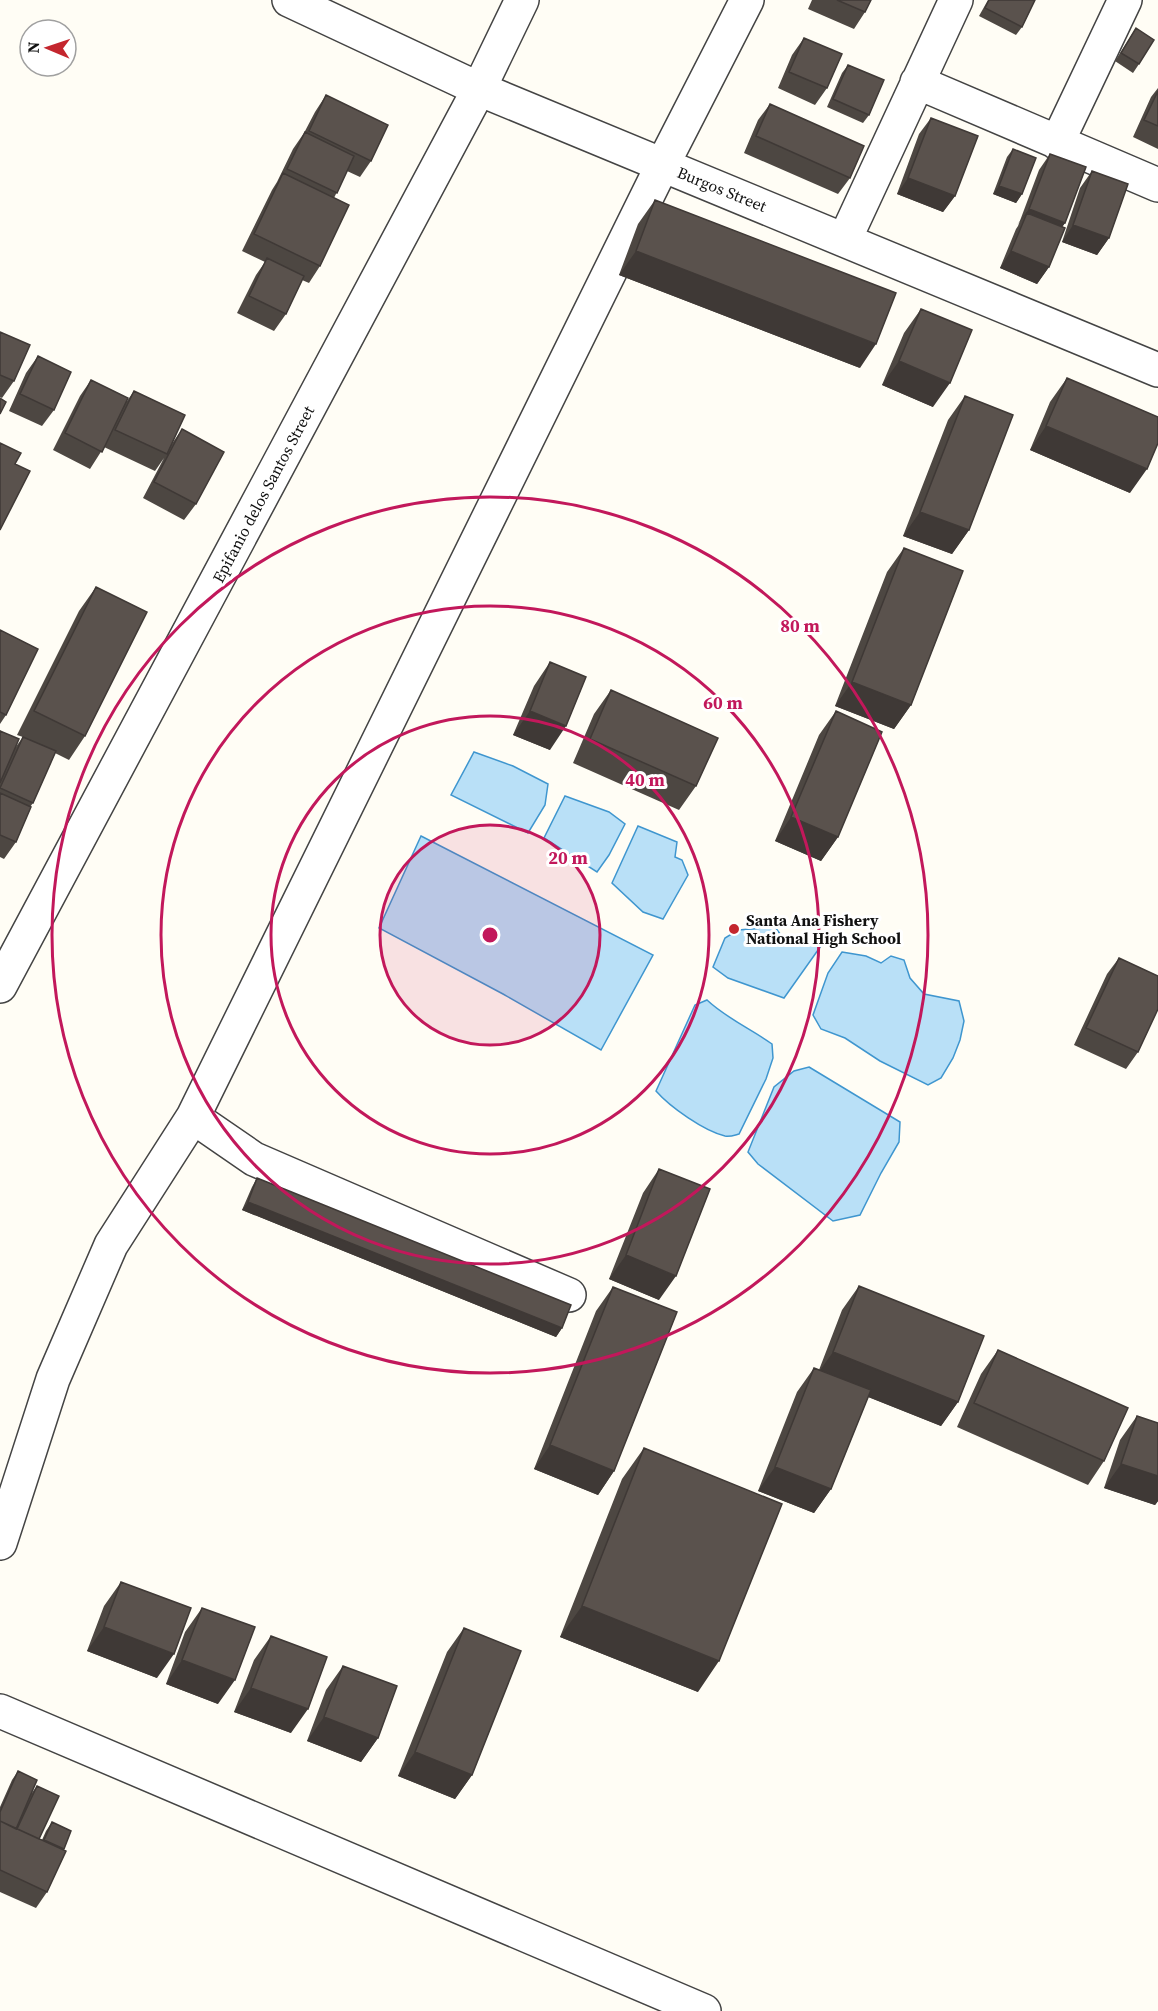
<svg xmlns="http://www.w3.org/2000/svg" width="1158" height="2011" font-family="'Source Serif 4',serif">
  <rect width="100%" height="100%" fill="#fffdf5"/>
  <path fill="#b9e0f7" stroke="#3f96cf" stroke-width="1.5" d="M 474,752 L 513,766 L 548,784 L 545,805 L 528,833 L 451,795 Z
    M 565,796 L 609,812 L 625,824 L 609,855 L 597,872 L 544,838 Z
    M 638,826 L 677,842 L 675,857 L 682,860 L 688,875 L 663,919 L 643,912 L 612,883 Z
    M 421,836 L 653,955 L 601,1050 L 503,994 L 379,928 Z
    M 775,927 L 786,942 L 803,946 L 823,943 L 784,998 L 728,978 L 713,967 L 725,938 L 738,930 Z
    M 842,952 L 866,956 L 881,963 L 891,956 L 904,960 L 910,978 L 924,994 L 959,1001 L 964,1021 L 960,1040 L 953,1058 L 941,1078 L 928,1085 L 880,1061 L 845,1038 L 821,1029 L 813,1015 L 828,973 Z
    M 707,1000 C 726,1018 751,1029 772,1044 L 773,1058 L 766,1079 L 739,1134 C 735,1135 730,1137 725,1136 C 704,1131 670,1107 656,1091 L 695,1005 Z
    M 809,1067 L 900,1122 L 899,1142 L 881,1173 L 860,1215 L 833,1221 L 758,1164 L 748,1152 L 774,1087 L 794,1071 Z"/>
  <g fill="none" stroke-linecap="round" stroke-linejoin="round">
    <g stroke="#444" stroke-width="36">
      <path id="minor" d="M 289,0 L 479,89 L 1158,370
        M 917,82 L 1158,185
        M 1057,143 L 1125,0
        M 845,239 L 956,0
        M 0,986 L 479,89 L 522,0
        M 193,1117 L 254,1159 L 569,1295
        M 0,1543 L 53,1379 L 111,1245 L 193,1117 L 663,164 L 747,0
        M 0,1711 L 704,2011"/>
    </g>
    <use href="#minor" stroke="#fff" stroke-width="33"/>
  </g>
  <path fill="#4d4742" d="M 812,0 L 871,0 L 865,12 L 854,29 L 808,9 Z
    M 988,0 L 1035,0 L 1022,27 L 1016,35 L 979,16 Z
    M 1136,28 L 1139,64 L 1133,73 L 1115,61 Z
    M 804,38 L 827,88 L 815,105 L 778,88 L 792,55 Z
    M 848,65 L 869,115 L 863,123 L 827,107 L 842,73 Z
    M 1158,88 L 1158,149 L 1133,137 L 1151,97 Z
    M 326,95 L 371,161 L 360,177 L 347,171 L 334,198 L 320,266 L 309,283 L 302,280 L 286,314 L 274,331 L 237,313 L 256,275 L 265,262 L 242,251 L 272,190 L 277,182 L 293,149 L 304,133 L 315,112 Z
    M 770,104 L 850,178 L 838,194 L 744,153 L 758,120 Z
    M 931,118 L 955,196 L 943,212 L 897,194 L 919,134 Z
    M 1013,149 L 1022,194 L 1016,203 L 993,194 L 1007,157 Z
    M 1050,154 L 1065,223 L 1062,227 L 1049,267 L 1037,284 L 1000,268 L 1016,229 L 1018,226 L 1039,170 Z
    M 1092,171 L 1109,238 L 1097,255 L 1062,242 L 1080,188 Z
    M 655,200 L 860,368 L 619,275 L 638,224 Z
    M 921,309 L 933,407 L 882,385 L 904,333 Z
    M 0,332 L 14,381 L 2,398 L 0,397 Z
    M 38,356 L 54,410 L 42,426 L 9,411 L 26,373 Z
    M 1067,378 L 1130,493 L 1030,450 L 1050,402 Z
    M 91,380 L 127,401 L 134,391 L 171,445 L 182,429 L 196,504 L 184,520 L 143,498 L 164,458 L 155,471 L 104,447 L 90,469 L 53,450 L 80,396 Z
    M 965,396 L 969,530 L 952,554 L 903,536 L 948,420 Z
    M 904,548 L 911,705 L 894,729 L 835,706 L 887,572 Z
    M 96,587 L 85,736 L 69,760 L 55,753 L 33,803 L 30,807 L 16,842 L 4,859 L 0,857 L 0,730 L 15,748 L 23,737 L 17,735 L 79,611 Z
    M 0,630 L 6,715 L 0,724 Z
    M 550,662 L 550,750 L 513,735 L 534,686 Z
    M 611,690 L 696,786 L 679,810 L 573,763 L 594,714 Z
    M 836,711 L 838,837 L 821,861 L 775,841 L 819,735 Z
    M 1119,958 L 1138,1052 L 1126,1069 L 1074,1045 L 1107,974 Z
    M 659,1169 L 659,1300 L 609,1279 L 643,1193 Z
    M 257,1178 L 562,1328 L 556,1337 L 242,1210 L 252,1187 Z
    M 859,1286 L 958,1402 L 941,1426 L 868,1397 L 831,1489 L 814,1513 L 758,1491 L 797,1392 L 814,1368 L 819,1370 L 842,1310 Z
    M 613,1287 L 614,1471 L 598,1495 L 534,1469 L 596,1311 Z
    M 998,1350 L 1104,1461 L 1088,1485 L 957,1427 L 981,1374 Z
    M 1137,1416 L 1158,1424 L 1158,1501 L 1155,1505 L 1104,1488 L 1120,1440 Z
    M 644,1448 L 698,1692 L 560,1637 L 622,1479 Z
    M 121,1582 L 157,1678 L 87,1651 L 104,1606 Z
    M 202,1608 L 218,1704 L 166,1684 L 185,1632 Z
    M 464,1628 L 472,1775 L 455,1799 L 398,1776 L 447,1652 Z
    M 271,1636 L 291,1733 L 234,1712 L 254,1660 Z
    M 343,1666 L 378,1738 L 361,1762 L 307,1741 L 326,1690 Z
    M 18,1771 L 31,1794 L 37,1786 L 39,1839 L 42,1840 L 46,1831 L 52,1822 L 71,1831 L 63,1850 L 47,1892 L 36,1908 L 0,1892 L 0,1807 L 12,1780 Z"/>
  <path fill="#3f3936" d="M 908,178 L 955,196 L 943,212 L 897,194 Z
    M 999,186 L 1022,194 L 1016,203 L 993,194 Z
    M 1029,209 L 1065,223 L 1053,239 L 1027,213 L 1017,225 Z
    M 1073,225 L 1109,238 L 1097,255 L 1062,242 Z
    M 636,251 L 876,344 L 860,368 L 619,275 Z
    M 1011,251 L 1049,267 L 1037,284 L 1000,268 Z
    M 899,361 L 950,383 L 933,407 L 882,385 Z
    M 1046,426 L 1147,469 L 1130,493 L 1030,450 Z
    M 920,512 L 969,530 L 952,554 L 903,536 Z
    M 852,682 L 911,705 L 894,729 L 835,706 Z
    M 530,711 L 566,726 L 550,750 L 513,735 Z
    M 791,817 L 838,837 L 821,861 L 775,841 Z
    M 248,1202 L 562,1328 L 556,1337 L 242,1210 Z
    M 626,1255 L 676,1276 L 659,1300 L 609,1279 Z
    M 833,1352 L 958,1402 L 941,1426 L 816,1376 Z
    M 550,1445 L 614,1471 L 598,1495 L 534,1469 Z
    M 1121,1464 L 1158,1476 L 1158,1501 L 1155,1505 L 1104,1488 Z
    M 775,1467 L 831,1489 L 814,1513 L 758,1491 Z
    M 582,1606 L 719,1661 L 698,1692 L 560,1637 Z
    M 104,1627 L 174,1654 L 157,1678 L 87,1651 Z
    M 182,1660 L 235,1680 L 218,1704 L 166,1684 Z
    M 251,1688 L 308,1709 L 291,1733 L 234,1712 Z
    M 324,1717 L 378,1738 L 361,1762 L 307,1741 Z
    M 415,1752 L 472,1775 L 455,1799 L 398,1776 Z"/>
  <path fill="#5a524d" stroke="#3f3936" stroke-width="1.5" d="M 837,0 L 871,0 L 865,12 Z
    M 989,0 L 1035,0 L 1022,27 L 985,8 Z
    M 1136,28 L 1154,40 L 1139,64 L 1121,53 Z
    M 804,38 L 842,54 L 827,88 L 789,72 Z
    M 848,65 L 884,80 L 869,115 L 833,99 Z
    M 1158,91 L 1158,126 L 1144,120 Z
    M 326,95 L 388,125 L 371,161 L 309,131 Z
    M 770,104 L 864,146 L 850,178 L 756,136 Z
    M 931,118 L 978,136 L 955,196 L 908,178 Z
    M 305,132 L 354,156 L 337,193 L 287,169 Z
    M 1013,149 L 1036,158 L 1022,194 L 999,186 Z
    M 1050,154 L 1086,167 L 1065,223 L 1029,209 Z
    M 1092,171 L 1128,184 L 1109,238 L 1073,225 Z
    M 283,173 L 349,205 L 320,266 L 254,234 Z
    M 655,200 L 896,293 L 876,344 L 636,251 Z
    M 1027,213 L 1065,228 L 1049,267 L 1011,251 Z
    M 267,258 L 304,276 L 286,314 L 249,296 Z
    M 921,309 L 972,330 L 950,383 L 899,361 Z
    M 0,332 L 30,345 L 14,381 L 0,375 Z
    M 38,356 L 71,372 L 54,410 L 20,394 Z
    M 1067,378 L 1158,417 L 1158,443 L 1147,469 L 1046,426 Z
    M 91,380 L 128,398 L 102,452 L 65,433 Z
    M 134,391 L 185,415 L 167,454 L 115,430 Z
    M 965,396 L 1013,415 L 969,530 L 920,512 Z
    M 0,398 L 6,402 L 0,414 Z
    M 182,429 L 224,452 L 196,504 L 154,482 Z
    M 0,443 L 21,453 L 15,464 L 30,471 L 0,530 Z
    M 904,548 L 963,571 L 911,705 L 852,682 Z
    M 96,587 L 147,612 L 85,736 L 34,711 Z
    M 0,630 L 38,649 L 6,715 L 0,712 Z
    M 550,662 L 586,677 L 566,726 L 530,711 Z
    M 611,690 L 718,738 L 696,786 L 590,739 Z
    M 836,711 L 882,732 L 838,837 L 791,817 Z
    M 0,731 L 19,739 L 0,783 Z
    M 23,737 L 56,751 L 33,803 L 0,788 Z
    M 0,793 L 31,807 L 16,842 L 0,835 Z
    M 1119,958 L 1158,976 L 1158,1009 L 1138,1052 L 1086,1028 Z
    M 659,1169 L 710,1189 L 676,1276 L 626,1255 Z
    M 257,1178 L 571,1305 L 562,1328 L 248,1202 Z
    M 859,1286 L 984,1336 L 958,1402 L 833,1352 Z
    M 613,1287 L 677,1312 L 614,1471 L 550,1445 Z
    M 998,1350 L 1128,1408 L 1104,1461 L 974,1403 Z
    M 814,1368 L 871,1390 L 831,1489 L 775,1467 Z
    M 1137,1416 L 1158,1423 L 1158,1476 L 1121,1464 Z
    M 644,1448 L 782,1504 L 719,1661 L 582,1606 Z
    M 121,1582 L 191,1608 L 174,1654 L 104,1627 Z
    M 202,1608 L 255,1627 L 235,1680 L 182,1660 Z
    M 464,1628 L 521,1651 L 472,1775 L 415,1752 Z
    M 271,1636 L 327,1657 L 308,1709 L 251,1688 Z
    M 343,1666 L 397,1686 L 378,1738 L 324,1717 Z
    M 18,1771 L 37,1780 L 16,1829 L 0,1821 L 0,1812 Z
    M 37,1786 L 59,1796 L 39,1839 L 17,1829 Z
    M 0,1821 L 66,1851 L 47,1892 L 0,1870 Z
    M 52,1822 L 71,1831 L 64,1849 L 44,1840 Z"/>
  <circle cx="490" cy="935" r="110" fill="#c2185b" fill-opacity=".12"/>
  <g fill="none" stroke="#c2185b" stroke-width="3">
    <circle cx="490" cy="935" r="110"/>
    <circle cx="490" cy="935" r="219"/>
    <circle cx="490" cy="935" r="329"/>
    <circle cx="490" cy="935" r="438"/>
  </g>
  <circle fill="#c4262e" stroke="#fff" stroke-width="2" cx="734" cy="929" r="6"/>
  <g text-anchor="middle" stroke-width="6" stroke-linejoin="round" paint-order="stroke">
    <g font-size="16" fill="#111" stroke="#fff">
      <text transform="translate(722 189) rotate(22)" y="6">Burgos Street</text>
      <text transform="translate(263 494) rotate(-62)" y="6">Epifanio delos Santos Street</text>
    </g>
    <g font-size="16" font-weight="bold" fill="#111" stroke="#fff" text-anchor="start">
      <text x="746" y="926">Santa Ana Fishery<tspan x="746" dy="18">National High School</tspan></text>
    </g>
  </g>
  <circle cx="490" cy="935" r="9" fill="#c2185b" stroke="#fff" stroke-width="3"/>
  <g font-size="18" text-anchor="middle" font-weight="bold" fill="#c2185b" stroke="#fff" stroke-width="6" stroke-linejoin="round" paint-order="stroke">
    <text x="800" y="632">80 m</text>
    <text x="723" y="709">60 m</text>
    <text x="645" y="786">40 m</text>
    <text x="568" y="864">20 m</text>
  </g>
  <g transform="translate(48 48) rotate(272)"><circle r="28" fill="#ffffff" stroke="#a0a0a0" stroke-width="1.5"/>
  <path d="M0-4.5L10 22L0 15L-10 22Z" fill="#c4262e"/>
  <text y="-9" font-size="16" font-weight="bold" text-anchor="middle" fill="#111111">N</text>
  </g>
</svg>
